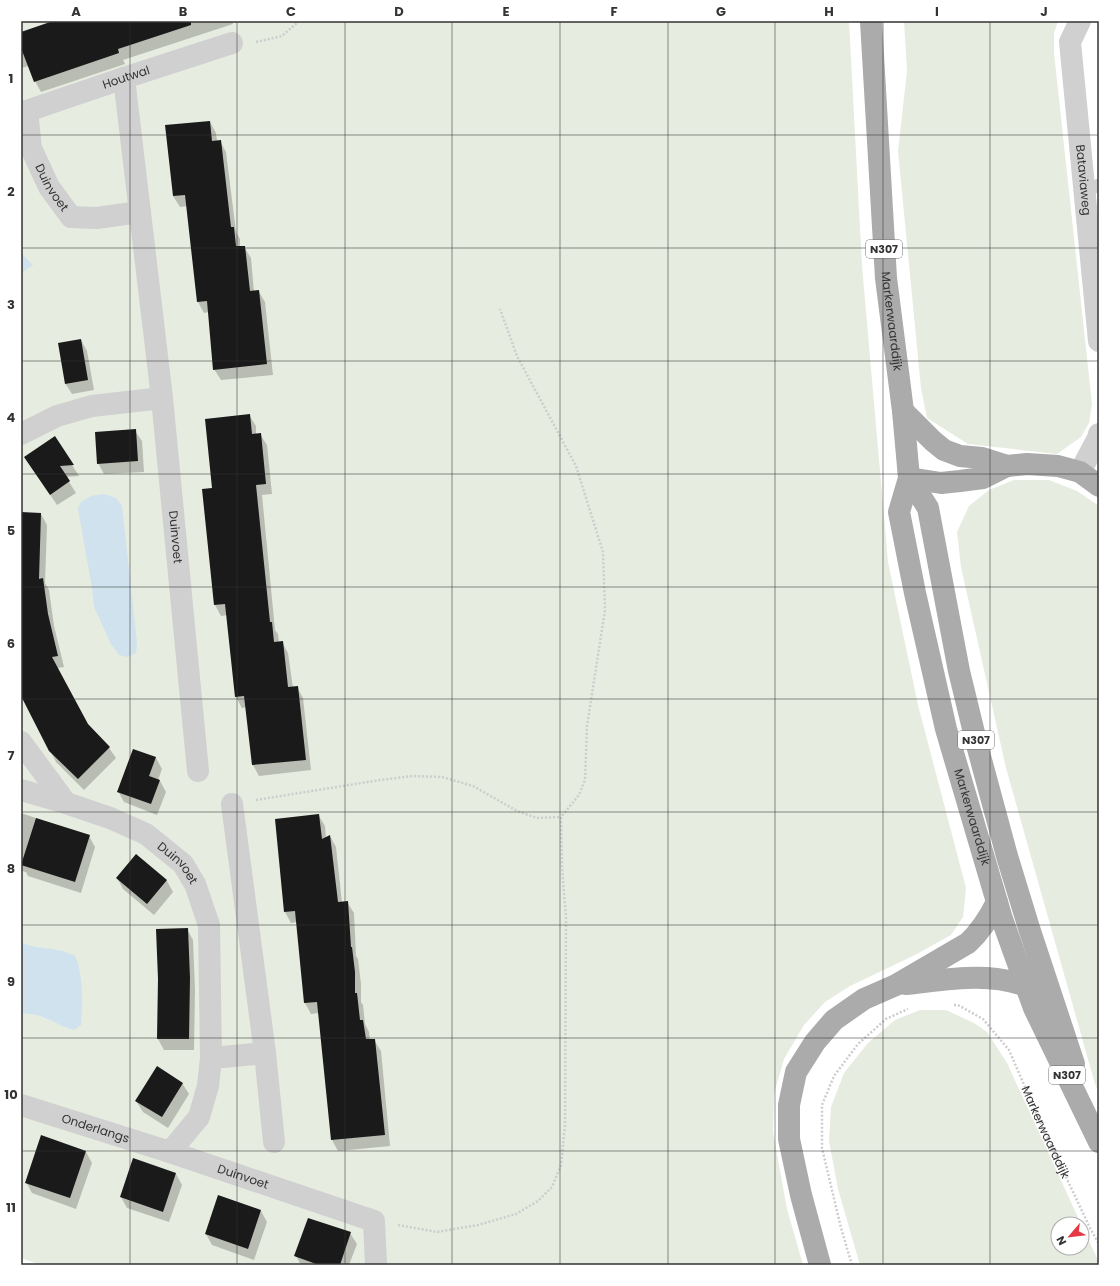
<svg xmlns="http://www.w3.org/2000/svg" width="1120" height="1286" font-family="Poppins,sans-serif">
  <rect width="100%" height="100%" fill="#fff"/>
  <path fill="#e6ecdf" d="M 21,21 L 849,21 L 862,266 L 888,562 L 918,705 L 966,888 L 963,917 L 951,935 L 915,955 L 850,986 L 825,1002 L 804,1025 L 784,1059 L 774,1094 L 773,1132 L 787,1209 L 803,1265 L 41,1265 L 21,1258 L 21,1014 C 41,1012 55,1025 74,1029 L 81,997 L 81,982 L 62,950 C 48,949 33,948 21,942 Z
    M 904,21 L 1058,21 L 1054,33 L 1054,53 L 1092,404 L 1089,423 L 1081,437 L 1057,454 L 968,444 L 927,418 L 921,388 L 898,151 L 907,71 Z
    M 1014,480 L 1049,480 L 1077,491 L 1099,506 L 1099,1093 L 1095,1084 L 1006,768 L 961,567 L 957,532 L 969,506 L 989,490 Z
    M 920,1010 L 946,1010 L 974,1023 L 987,1032 L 1007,1063 L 1081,1224 L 1058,1224 L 1058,1248 L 1082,1248 L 1082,1227 C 1085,1234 1099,1259 1099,1265 L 860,1265 L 838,1189 L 829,1141 L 831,1107 L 844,1073 L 868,1043 L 895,1020 Z"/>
  <path fill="#cfe2ee" d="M 21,253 L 33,265 L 21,273 Z
    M 104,494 L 116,498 L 122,506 L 137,643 L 136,653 L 128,657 L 119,655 L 111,644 L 94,607 L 92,588 L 78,509 L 81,502 L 91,496 Z
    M 21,942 C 33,948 47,948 60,950 C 65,951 70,954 75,956 C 83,970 83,1009 81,1025 L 74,1030 C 55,1025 41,1012 21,1014 Z"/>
  <path fill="#0003" d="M 57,21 L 232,21 L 233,24 L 123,60 L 125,64 L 41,92 L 35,81 L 29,66 L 21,68 L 21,33 Z
    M 210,122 L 216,133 L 217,141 L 220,141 L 226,152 L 236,232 L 240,239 L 240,247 L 244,247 L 251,258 L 254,292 L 259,292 L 265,302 L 273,375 L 221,380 L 214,369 L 209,312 L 204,313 L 198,302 L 188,206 L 180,207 L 173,196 Z
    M 81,340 L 87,351 L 94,390 L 72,394 L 65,383 Z
    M 249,415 L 256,426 L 256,435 L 260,434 L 267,445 L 272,494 L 262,495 L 275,630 L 278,634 L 279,643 L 282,642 L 288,653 L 293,688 L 297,687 L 303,698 L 311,770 L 259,776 L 253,765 L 247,707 L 242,708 L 236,697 L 228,615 L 221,616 L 215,605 L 213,488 Z
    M 135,431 L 142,441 L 144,472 L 104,474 L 98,463 Z
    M 55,438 L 79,476 L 66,477 L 76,493 L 57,505 L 25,457 Z
    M 21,513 L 41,514 L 47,525 L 45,583 L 49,590 L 54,626 L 64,667 L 57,668 L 88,726 L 109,748 L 116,758 L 84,790 L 56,762 L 21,693 Z
    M 133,750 L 156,758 L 162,769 L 158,780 L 160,781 L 166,792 L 157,815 L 124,802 L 118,791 Z
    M 21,813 L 89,836 L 95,847 L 81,893 L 28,876 L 26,872 L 21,871 Z
    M 319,816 L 325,826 L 326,838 L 330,836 L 336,847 L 342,903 L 347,902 L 354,913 L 356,956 L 358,959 L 361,984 L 361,1002 L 363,1005 L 365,1024 L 369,1032 L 370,1040 L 374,1040 L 381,1051 L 390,1146 L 338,1151 L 332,1140 L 319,1013 L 311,1014 L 305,1003 L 297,922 L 291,923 L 285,912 Z
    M 136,855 L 167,881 L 173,892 L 154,915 L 123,889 L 117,878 Z
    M 187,929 L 193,940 L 195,990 L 194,1050 L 164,1050 L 158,1039 Z
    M 182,1083 L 189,1094 L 168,1128 L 143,1112 L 136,1101 Z
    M 86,1152 L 92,1163 L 76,1209 L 32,1193 L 26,1182 Z
    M 176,1174 L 182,1185 L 169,1222 L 127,1208 L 121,1197 Z
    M 261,1211 L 267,1222 L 254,1260 L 212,1245 L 206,1234 Z
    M 350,1233 L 357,1244 L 349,1265 L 301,1265 L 296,1256 Z"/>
  <path fill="#1a1a1a" d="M 53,21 L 191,21 L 191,25 L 118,49 L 119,53 L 34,82 L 21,48 L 21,32 Z
    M 210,121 L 212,141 L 221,140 L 231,227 L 234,227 L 236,246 L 245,246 L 250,291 L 259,290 L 267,364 L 213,370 L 207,301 L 197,302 L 185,195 L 173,196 L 165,125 Z
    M 81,339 L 88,380 L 65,384 L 58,343 Z
    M 250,414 L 252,434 L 261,433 L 266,484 L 256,485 L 270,622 L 272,622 L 274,642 L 283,641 L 288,687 L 298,686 L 306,760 L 252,765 L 244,696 L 235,697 L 225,604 L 214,605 L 202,489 L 212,488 L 205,419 Z
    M 136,429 L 138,461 L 97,464 L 95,432 Z
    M 55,436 L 74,465 L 60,466 L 70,481 L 50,495 L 24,457 Z
    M 21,512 L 41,513 L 39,579 L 43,578 L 48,614 L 58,656 L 52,657 L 88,724 L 110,747 L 78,779 L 49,751 L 21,696 Z
    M 133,749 L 156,757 L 149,776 L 160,780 L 151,804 L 117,792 Z
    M 319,814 L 322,839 L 330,835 L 338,902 L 348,901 L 351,947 L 352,947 L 355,972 L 355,993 L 357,993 L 360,1020 L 363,1020 L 366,1039 L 375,1039 L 385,1135 L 331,1140 L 317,1002 L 304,1003 L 295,911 L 284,912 L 275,819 Z
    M 36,818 L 90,835 L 75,882 L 21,865 Z
    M 136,854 L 167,880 L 147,904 L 116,878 Z
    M 188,928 L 190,978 L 189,1039 L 157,1039 L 158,979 L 156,929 Z
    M 157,1066 L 183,1083 L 162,1117 L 135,1101 Z
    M 41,1135 L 86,1151 L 70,1198 L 25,1183 Z
    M 133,1158 L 176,1173 L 163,1212 L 120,1197 Z
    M 218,1195 L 261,1210 L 248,1249 L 205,1234 Z
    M 308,1218 L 351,1232 L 340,1265 L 319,1265 L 294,1256 Z"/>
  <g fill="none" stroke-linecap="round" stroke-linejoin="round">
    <g stroke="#cdcdcd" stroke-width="2.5" stroke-dasharray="2 2" stroke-linecap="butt">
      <path d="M 256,42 L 282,36 L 299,21"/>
      <path d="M 256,800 L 380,780 L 413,776 L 442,777 L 473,786 L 517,811 L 537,818 L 561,817"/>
      <path id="s1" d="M 954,1005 L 958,1005 L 983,1019 L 1009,1050 L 1041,1124 L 1091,1230 L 1099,1244"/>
      <path d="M 398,1225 L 437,1232 L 478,1225 L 516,1214 L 538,1201 L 552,1187 L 561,1165 L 565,1125 L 566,917 L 562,868 L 561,817 L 579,795 L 585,780 L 587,726 L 605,610 L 603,552 L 576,466 L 517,356 L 500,309"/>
      <path d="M 852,1265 L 841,1228 L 822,1148 L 822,1105 L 834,1076 L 858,1044 L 886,1019 L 908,1009"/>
    </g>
    <path stroke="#d0d0d0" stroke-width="13" d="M 1085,191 L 1099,185"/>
    <g stroke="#d0d0d0" stroke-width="22">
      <path id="s2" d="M 1080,21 L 1070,42 L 1099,341"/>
      <path id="s3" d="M 124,78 L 162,398 L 198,771"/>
      <path id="s4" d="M 27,111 L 31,148 L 49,187 L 71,217 L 96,218 L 140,212"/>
      <path id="s5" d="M 21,113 L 124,78 L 232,43"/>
      <path d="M 21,434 L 57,416 L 92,406 L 162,398"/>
      <path d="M 1080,472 L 1098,438 L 1099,434"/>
      <path d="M 21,742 L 66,803"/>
      <path id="s6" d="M 21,790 L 66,803 L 110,818 L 146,834 L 183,864 L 195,884 L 209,925 L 211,1058 L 208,1086 L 199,1117 L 170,1152 L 374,1221 L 376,1265"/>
      <path d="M 232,804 L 265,1053 L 274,1142"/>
      <path d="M 211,1058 L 265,1053"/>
      <path id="s7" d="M 21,1105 L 170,1152"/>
    </g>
    <g stroke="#ababab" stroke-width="22">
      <path id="s8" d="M 871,21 L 886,278 L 903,411 L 909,478 L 899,512 L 915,593 L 946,729 L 1002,919 L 1034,1008 L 1099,1142"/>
      <path d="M 903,411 L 933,441 L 944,450 L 960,456 L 982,458 L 1007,466 L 1027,464 L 1058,466 L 1080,472 L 1099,486"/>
      <path d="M 909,478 L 928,508 L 959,671 L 977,745 L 1007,856 L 1029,928 L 1074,1064"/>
      <path d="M 909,478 L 941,483 L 960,481 L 983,478 L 1007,466"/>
      <path d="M 905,984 C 945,980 987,971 1026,986"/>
      <path d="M 820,1265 L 801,1195 L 789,1139 L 789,1105 L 796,1072 L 815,1042 L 834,1020 L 864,999 L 896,985 L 968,943 C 981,931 989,918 997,902"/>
    </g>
  </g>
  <path fill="none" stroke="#333" stroke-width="1" stroke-opacity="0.55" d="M 130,21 L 130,1265M 237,21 L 237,1265M 345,21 L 345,1265M 452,21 L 452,1265M 560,21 L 560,1265M 668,21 L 668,1265M 775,21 L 775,1265M 883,21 L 883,1265M 990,21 L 990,1265M 21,135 L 1099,135M 21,248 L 1099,248M 21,361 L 1099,361M 21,474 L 1099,474M 21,587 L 1099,587M 21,699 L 1099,699M 21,812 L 1099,812M 21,925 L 1099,925M 21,1038 L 1099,1038M 21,1151 L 1099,1151"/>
  <g text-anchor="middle" stroke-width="4" stroke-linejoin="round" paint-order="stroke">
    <g fill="#fff" stroke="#707070" stroke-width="1">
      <rect x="866" y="240" width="36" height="18" rx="3"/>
      <rect x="958" y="731" width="36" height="18" rx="3"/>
      <rect x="1049" y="1066" width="36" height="18" rx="3"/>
    </g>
    <g font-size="11" font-weight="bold" fill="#333">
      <text x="884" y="253">N307</text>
      <text x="976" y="744">N307</text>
      <text x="1067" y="1079">N307</text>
    </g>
    <g font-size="12" fill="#333" stroke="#fff">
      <text dy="4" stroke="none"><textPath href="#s5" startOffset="111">Houtwal</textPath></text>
      <text dy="4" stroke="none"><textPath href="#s2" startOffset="162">Bataviaweg</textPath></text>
      <text dy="4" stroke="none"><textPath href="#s4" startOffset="82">Duinvoet</textPath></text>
      <text dy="4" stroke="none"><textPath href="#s8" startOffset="301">Markerwaarddijk</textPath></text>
      <text dy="4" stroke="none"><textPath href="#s3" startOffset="462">Duinvoet</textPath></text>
      <text dy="4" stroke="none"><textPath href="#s8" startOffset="808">Markerwaarddijk</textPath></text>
      <text dy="4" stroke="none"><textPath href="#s6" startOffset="176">Duinvoet</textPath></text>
      <text dy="4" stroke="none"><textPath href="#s7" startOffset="78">Onderlangs</textPath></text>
      <text dy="4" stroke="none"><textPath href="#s1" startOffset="163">Markerwaarddijk</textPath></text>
      <text dy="4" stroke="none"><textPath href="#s6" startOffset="563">Duinvoet</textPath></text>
    </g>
  </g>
  <rect width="1120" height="1286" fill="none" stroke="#ffffff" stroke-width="44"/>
  <g transform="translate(1070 1236) rotate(242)"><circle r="19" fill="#ffffff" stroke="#adadad"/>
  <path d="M0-3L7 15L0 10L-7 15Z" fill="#e63946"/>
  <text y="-6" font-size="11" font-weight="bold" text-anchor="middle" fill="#333333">N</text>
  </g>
  <rect x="22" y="22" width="1076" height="1242" fill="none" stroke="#333" stroke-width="1.5"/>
  <g font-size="13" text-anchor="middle" font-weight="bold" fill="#333">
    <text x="76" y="16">A</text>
    <text x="183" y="16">B</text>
    <text x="291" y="16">C</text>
    <text x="399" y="16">D</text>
    <text x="506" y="16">E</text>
    <text x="614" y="16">F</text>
    <text x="721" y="16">G</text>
    <text x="829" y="16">H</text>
    <text x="937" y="16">I</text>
    <text x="1044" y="16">J</text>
    <text x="11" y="83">1</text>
    <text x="11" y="196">2</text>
    <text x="11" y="309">3</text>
    <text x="11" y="422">4</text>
    <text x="11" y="535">5</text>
    <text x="11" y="648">6</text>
    <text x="11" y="760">7</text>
    <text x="11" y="873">8</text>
    <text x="11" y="986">9</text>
    <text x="11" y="1099">10</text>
    <text x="11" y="1212">11</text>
  </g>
</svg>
